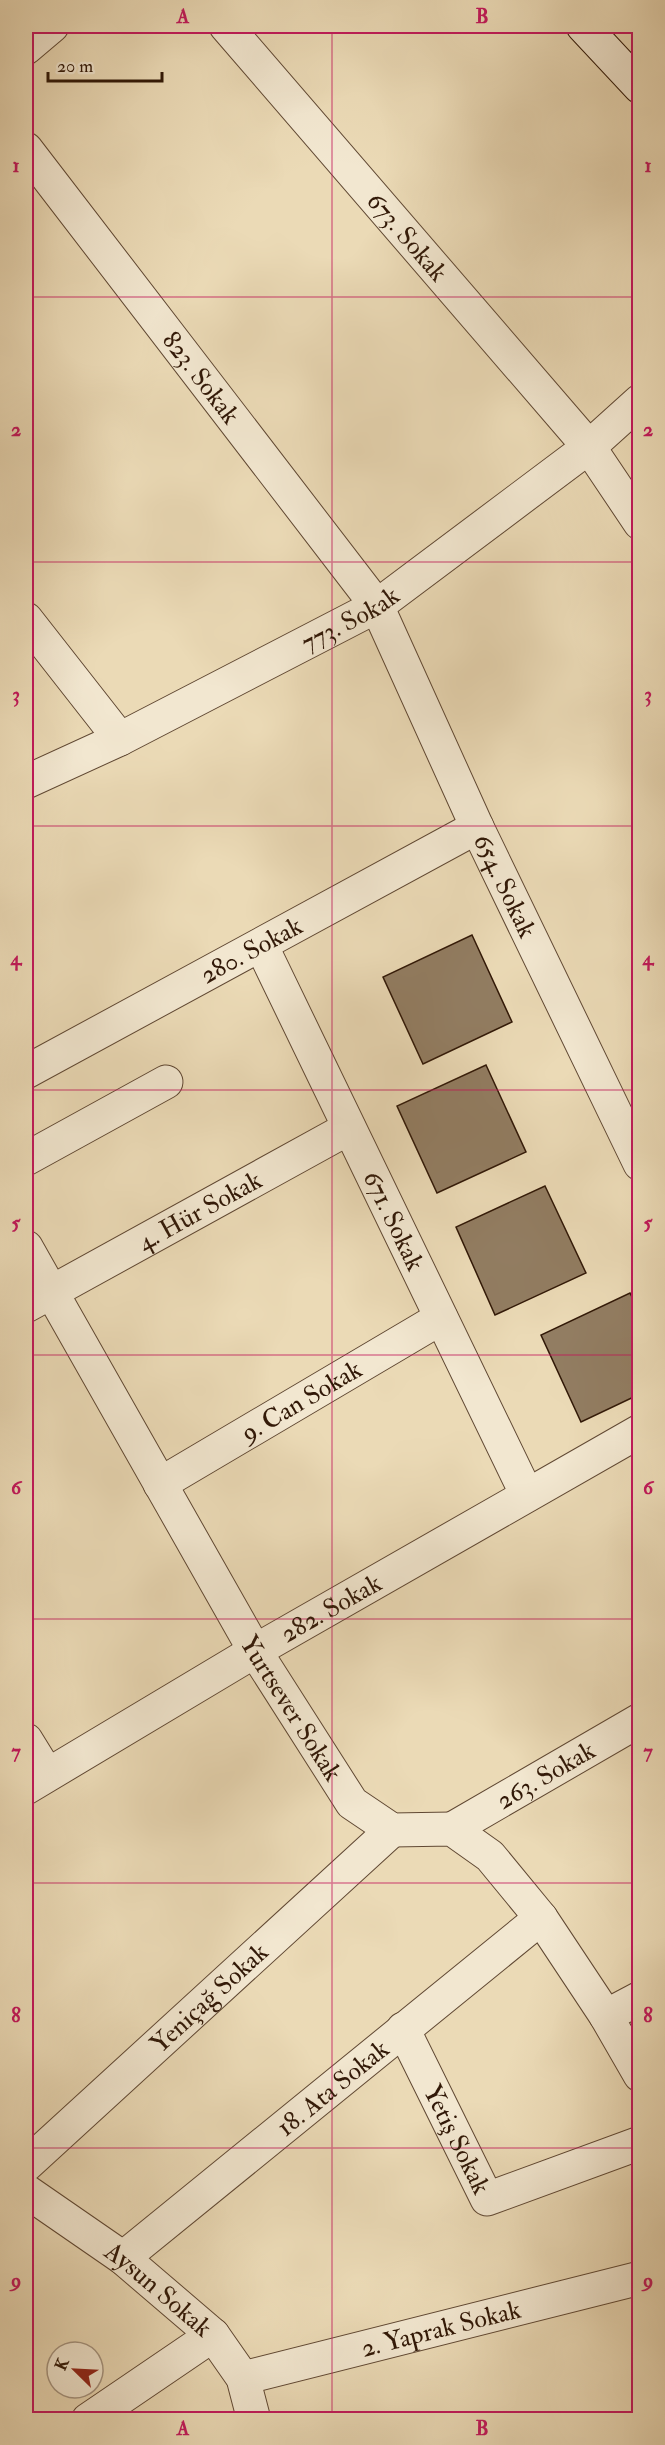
<svg xmlns="http://www.w3.org/2000/svg" width="665" height="2445" font-family="'IM FELL Double Pica',serif">
  <rect width="100%" height="100%" fill="#ebdab6"/>
  <filter id="stains"><feTurbulence type="fractalNoise" baseFrequency=".00333" numOctaves="4"/><feColorMatrix values="0 0 0 0 .2 0 0 0 0 .09 0 0 0 0 .02 0 0 0 .5 -.17"/></filter>
  <radialGradient id="worn" r=".72"><stop offset=".6" stop-color="#630" stop-opacity="0"/><stop offset="1" stop-color="#630" stop-opacity=".3"/></radialGradient>
  <path fill="#927d62" stroke="#311807" stroke-width="1.5" d="M 472,935 L 512,1022 L 423,1064 L 383,977 Z
    M 486,1065 L 526,1152 L 437,1193 L 397,1106 Z
    M 545,1186 L 586,1273 L 495,1315 L 456,1227 Z
    M 630,1293 L 640,1314 L 640,1394 L 581,1422 L 541,1335 Z"/>
  <g fill="none" stroke-linecap="round" stroke-linejoin="round">
    <g stroke="#604833" stroke-width="35">
      <g id="street">
        <path id="s1" d="M 226,26 L 589,447 L 640,523"/>
        <path d="M 26,48 L 52,26"/>
        <path id="s2" d="M 26,149 L 377,606 L 477,827 L 640,1164"/>
        <path d="M 26,619 L 120,739"/>
        <path id="s3" d="M 26,782 L 120,739 L 377,606 L 589,447 L 640,401"/>
        <path id="s4" d="M 261,945 L 527,1495"/>
        <path id="s5" d="M 26,1072 L 477,827"/>
        <path d="M 26,1159 L 166,1082"/>
        <path id="s6" d="M 26,1247 L 255,1651 L 352,1803 L 392,1830 L 452,1829 L 490,1856 L 541,1918 L 606,2016 L 640,2075"/>
        <path id="s7" d="M 26,1306 L 349,1128"/>
        <path id="s8" d="M 160,1484 L 441,1318"/>
        <path d="M 26,1740 L 47,1774"/>
        <path id="s9" d="M 26,1788 L 255,1651 L 640,1431"/>
        <path id="s10" d="M 452,1829 L 640,1720"/>
        <path d="M 606,2016 L 640,1998"/>
        <path id="s11" d="M 403,2029 L 487,2199 L 640,2143"/>
        <path id="s12" d="M 26,2165 L 392,1830"/>
        <path id="s13" d="M 26,2191 L 123,2258 L 213,2335 L 243,2378 L 254,2420"/>
        <path id="s14" d="M 123,2258 L 541,1918"/>
        <path id="s15" d="M 243,2378 L 640,2278"/>
        <path d="M 88,2420 L 213,2335"/>
      </g>
    </g>
    <g stroke="#311807" stroke-width="35">
      <path id="secondary" d="M 583,26 L 640,87"/>
    </g>
    <use href="#street" stroke="#f2e7d0" stroke-width="33"/>
    <use href="#secondary" stroke="#f2e7d0" stroke-width="33"/>
  </g>
  <path fill="none" stroke="#c2185b" stroke-width="1.5" stroke-opacity="0.55" d="M 332,26 L 332,2420M 26,297 L 640,297M 26,562 L 640,562M 26,826 L 640,826M 26,1090 L 640,1090M 26,1355 L 640,1355M 26,1619 L 640,1619M 26,1883 L 640,1883M 26,2148 L 640,2148"/>
  <g text-anchor="middle" stroke-width="4.5" stroke-linejoin="round" paint-order="stroke">
    <g font-size="26" fill="#311807" stroke="#f2e7d0">
      <text dy="9" stroke="none"><textPath href="#s1" startOffset="278">673. Sokak</textPath></text>
      <text dy="9" stroke="none"><textPath href="#s2" startOffset="288">823. Sokak</textPath></text>
      <text dy="9" stroke="none"><textPath href="#s3" startOffset="363">773. Sokak</textPath></text>
      <text dy="9" stroke="none"><textPath href="#s2" startOffset="884">654. Sokak</textPath></text>
      <text dy="9" stroke="none"><textPath href="#s5" startOffset="256">280. Sokak</textPath></text>
      <text dy="9" stroke="none"><textPath href="#s7" startOffset="198">4. Hür Sokak</textPath></text>
      <text dy="9" stroke="none"><textPath href="#s4" startOffset="306">671. Sokak</textPath></text>
      <text dy="9" stroke="none"><textPath href="#s8" startOffset="164">9. Can Sokak</textPath></text>
      <text dy="9" stroke="none"><textPath href="#s9" startOffset="354">282. Sokak</textPath></text>
      <text dy="9" stroke="none"><textPath href="#s6" startOffset="532">Yurtsever Sokak</textPath></text>
      <text dy="9" stroke="none"><textPath href="#s10" startOffset="108">263. Sokak</textPath></text>
      <text dy="9" stroke="none"><textPath href="#s12" startOffset="248">Yeniçağ Sokak</textPath></text>
      <text dy="9" stroke="none"><textPath href="#s14" startOffset="270">18. Ata Sokak</textPath></text>
      <text dy="9" stroke="none"><textPath href="#s11" startOffset="123">Yetiş Sokak</textPath></text>
      <text dy="9" stroke="none"><textPath href="#s13" startOffset="165">Aysun Sokak</textPath></text>
      <text dy="9" stroke="none"><textPath href="#s15" startOffset="204">2. Yaprak Sokak</textPath></text>
    </g>
  </g>
  <rect width="665" height="2445" fill="none" stroke="#ebdab6" stroke-width="66"/>
  <g transform="translate(75 2370) rotate(294)"><circle r="28" fill="#f2e7d0" stroke="#a59480" stroke-width="1.5"/>
  <path d="M0-4.5L10 22L0 15L-10 22Z" fill="#8f2418"/>
  <text y="-9" font-size="16" font-weight="bold" text-anchor="middle" fill="#311807">K</text>
  </g>
  <path d="M48 72v9h114v-9" fill="none" stroke="#311807" stroke-width="3"/>
  <text x="57" y="72" font-size="18" fill="#311807" stroke="#f2e7d0" stroke-width="4.5" paint-order="stroke">20 m</text>
  <rect x="33" y="33" width="599" height="2379" fill="none" stroke="#c2185b" stroke-width="2"/>
  <g font-size="20" text-anchor="middle" font-weight="bold" fill="#c2185b">
    <text x="183" y="23">A</text>
    <text x="482" y="23">B</text>
    <text x="16" y="172">1</text>
    <text x="648" y="172">1</text>
    <text x="16" y="436">2</text>
    <text x="648" y="436">2</text>
    <text x="16" y="701">3</text>
    <text x="648" y="701">3</text>
    <text x="16" y="965">4</text>
    <text x="648" y="965">4</text>
    <text x="16" y="1229">5</text>
    <text x="648" y="1229">5</text>
    <text x="16" y="1494">6</text>
    <text x="648" y="1494">6</text>
    <text x="16" y="1758">7</text>
    <text x="648" y="1758">7</text>
    <text x="16" y="2022">8</text>
    <text x="648" y="2022">8</text>
    <text x="16" y="2287">9</text>
    <text x="648" y="2287">9</text>
    <text x="183" y="2435">A</text>
    <text x="482" y="2435">B</text>
  </g>
  <rect width="100%" height="100%" filter="url(#stains)"/>
  <rect width="100%" height="100%" fill="url(#worn)"/>
</svg>
